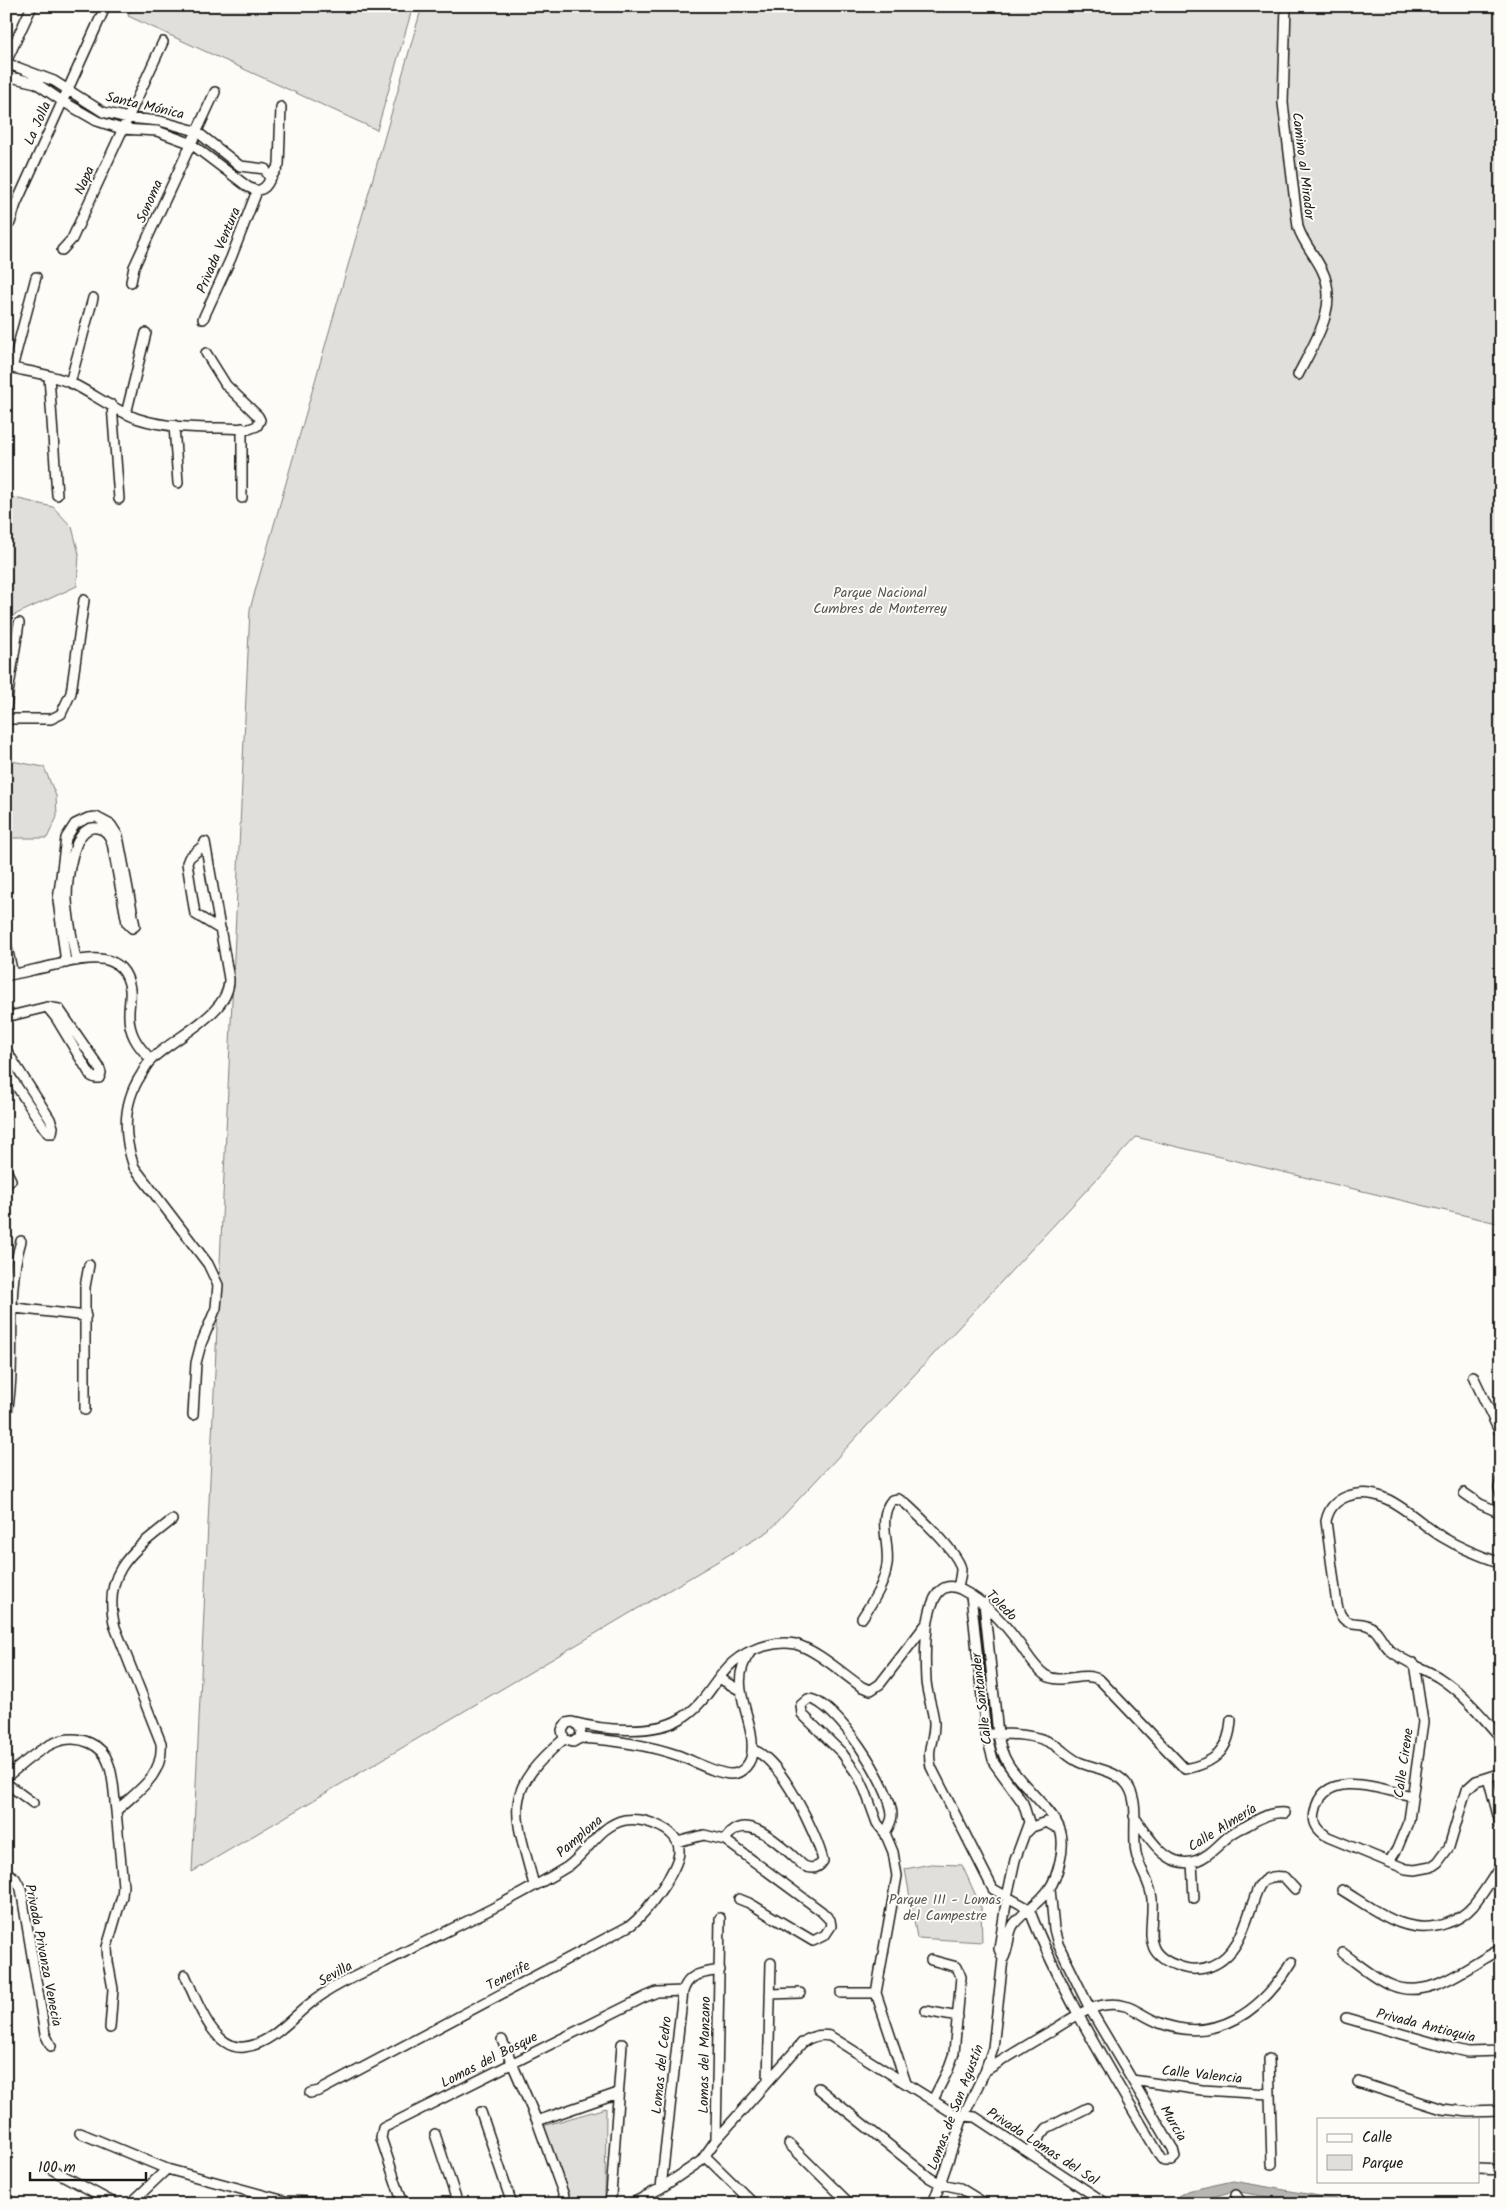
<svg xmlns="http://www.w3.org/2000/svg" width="1507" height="2210" font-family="Kalam,sans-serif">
  <rect width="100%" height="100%" fill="#fdfcf7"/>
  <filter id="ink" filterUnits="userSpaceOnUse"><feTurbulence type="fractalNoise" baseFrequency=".02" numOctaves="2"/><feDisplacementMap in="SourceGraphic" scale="10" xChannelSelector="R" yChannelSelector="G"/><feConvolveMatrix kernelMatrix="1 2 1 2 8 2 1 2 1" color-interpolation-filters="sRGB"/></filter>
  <g filter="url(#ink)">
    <path fill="#e0dfdb" stroke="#7e7e7c" d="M 133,6 L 413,6 L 377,130 L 128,16 Z
      M 422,6 L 1501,6 L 1501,1224 L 1136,1137 L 769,1531 L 192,1872 L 250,609 Z
      M 6,496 L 53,507 L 72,527 L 79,554 L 77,586 L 10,617 L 6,616 Z
      M 6,760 L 44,767 L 56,796 L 57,817 L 47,838 L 6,838 Z
      M 931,1864 L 962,1865 L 981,1907 L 982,1942 L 917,1938 L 905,1869 Z
      M 606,2108 L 605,2204 L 573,2204 L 543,2126 Z"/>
    <path fill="#b7b6b2" stroke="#797876" d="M 1233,2181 L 1365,2204 L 1307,2204 L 1234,2191 L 1187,2204 L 1164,2204 L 1187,2191 Z"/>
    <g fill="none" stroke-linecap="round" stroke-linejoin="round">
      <g stroke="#1c1c1c" stroke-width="12">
        <path id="minor" d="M 1286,6 L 1283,103 L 1298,227 C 1303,243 1315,255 1322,270 C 1340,306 1314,343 1298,375
          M 6,62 L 32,6
          M 6,63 L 54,81 L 103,112 L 128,118 L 160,121 L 196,131 L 240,166 L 265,169 L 270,179 C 267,186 264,189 257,191 L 248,187 L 190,143 L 157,131 L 122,129 L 97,121 L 62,101 L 36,83 L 6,76
          M 270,179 L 279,165 L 281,107
          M 10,223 L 16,204 L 103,12
          M 62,250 L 72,239 L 163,42
          M 131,282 L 134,267 L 215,92
          M 203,319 L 231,258 L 257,191
          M 6,368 L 12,368 C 31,372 53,375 71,383 C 94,394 115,411 139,419 C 173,430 213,427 249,429 L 257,426 L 260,420 L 258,416 L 226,385 L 206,353
          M 12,368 L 36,277
          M 49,376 L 57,495
          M 70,383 L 93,298
          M 112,405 L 119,499
          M 126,414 L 146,333
          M 174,425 L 178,483
          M 242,428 L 242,498
          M 6,706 L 19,623
          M 6,719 L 51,719 L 61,714 L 71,693 L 84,600
          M 205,844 L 189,858 L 187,863 L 195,914 L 221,930
          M 6,853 L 6,868
          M 6,943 L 13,974
          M 66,963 L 58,900 L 66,838 L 75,824 L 88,818 L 96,817 L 111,825 L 118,836 L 135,926 L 132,928 L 127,923 L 112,843 C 110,836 106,829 97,828 C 72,824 67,882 67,899 C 68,920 73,941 76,961
          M 6,976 C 22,972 39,969 55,965 C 83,959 124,947 130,989 C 131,997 129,1005 129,1012 C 128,1032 137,1046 151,1059
          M 6,1017 L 47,1007 L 59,1009 L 99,1067 L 101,1073 L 99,1078 L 95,1078 L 91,1076 L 56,1018 L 47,1007
          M 6,1050 L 50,1119 L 53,1127 L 52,1133 L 48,1133 L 44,1128 L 6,1070
          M 6,1170 L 11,1180 L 6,1185
          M 6,1307 L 86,1316
          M 1473,1376 L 1501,1435
          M 85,1410 L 85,1287 L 89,1265
          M 193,1415 L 196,1363 L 201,1344 L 216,1308 L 218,1285 L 208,1264 L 134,1167 C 123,1135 122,1104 141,1075 C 144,1070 147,1063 152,1059 C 174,1037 230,1014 229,979 L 205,842
          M 6,1418 C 18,1359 4,1298 21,1241
          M 1501,1480 L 1499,1488 L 1501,1494
          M 1464,1493 L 1480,1504 L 1501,1513
          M 1501,1563 C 1480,1556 1460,1548 1442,1537 C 1413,1519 1385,1484 1348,1496 C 1335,1501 1329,1508 1326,1521 L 1337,1605 C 1344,1634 1360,1616 1375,1630 C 1381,1636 1384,1645 1391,1651 C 1404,1662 1423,1668 1438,1677 C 1463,1693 1482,1716 1501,1738
          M 984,1603 L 998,1734 C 1002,1763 1015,1774 1034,1795 C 1054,1817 1068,1828 1060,1861 C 1058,1870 1055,1881 1049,1889 C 1040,1903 1024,1911 1014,1924 C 1007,1933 1010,1948 1003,1959
          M 862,1618 C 873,1601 884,1585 887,1565 C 890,1544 877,1517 892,1500 L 898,1499 L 905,1503 C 918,1515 959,1553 961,1569 C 961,1575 959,1582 958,1588
          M 719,1678 L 741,1691
          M 576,1723 L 581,1730 L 580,1738 L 573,1742 L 564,1739 L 562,1730 L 567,1723 L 572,1722 C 602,1730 653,1735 680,1719 C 718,1697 715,1659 765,1646 C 775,1643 785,1642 795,1644 C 817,1650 843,1674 862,1687 L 871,1690 L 880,1684 L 927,1623
          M 986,1734 C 1007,1734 1034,1733 1053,1744 C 1063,1750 1070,1759 1081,1763 C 1097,1769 1118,1771 1128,1786 C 1140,1804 1132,1832 1136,1853 C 1139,1869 1151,1883 1152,1899 C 1154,1931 1139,1954 1181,1967 C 1190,1970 1202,1970 1211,1966 C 1237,1956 1245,1926 1253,1902 C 1256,1894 1258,1884 1266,1879 C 1272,1876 1278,1876 1284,1877 L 1295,1889
          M 580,1738 C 613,1740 645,1744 677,1755 C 692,1760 716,1774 731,1774 C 743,1774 752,1762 752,1751 C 755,1716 725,1685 751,1651
          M 6,1777 C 30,1759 57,1728 90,1743 C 99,1747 105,1753 108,1762 C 114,1776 114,1796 116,1811
          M 1488,1777 L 1501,1827
          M 6,1783 L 33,1803
          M 1412,1796 C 1383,1790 1323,1766 1315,1812 C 1312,1824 1319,1831 1328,1837 L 1406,1869 L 1415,1870 L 1431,1867 L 1438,1862 L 1449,1847 L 1466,1790 L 1476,1781 L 1501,1773
          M 1134,1816 C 1151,1841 1173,1879 1207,1855 C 1216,1849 1224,1839 1233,1833 C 1239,1829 1247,1826 1253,1822 C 1265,1816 1272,1812 1285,1813
          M 1027,1832 L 1032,1827 L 1046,1822 L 1059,1829
          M 885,1833 C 888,1828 892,1821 892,1815 C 892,1789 835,1699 808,1699 L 801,1705 L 802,1714 L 842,1753 L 859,1777 L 865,1790 L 877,1823 L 885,1833 L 893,1852 L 897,1876 L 876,1993 L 906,2083
          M 725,1840 C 746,1805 786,1851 804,1866 C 811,1869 818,1869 823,1861 C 818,1836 779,1755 752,1750
          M 677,1842 L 704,1835 L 725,1840 L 821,1911 L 830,1920 L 831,1926 L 825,1935 L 813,1941 L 749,1903 L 739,1899
          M 1389,1862 L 1397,1849 L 1409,1820 L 1423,1722 L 1414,1663
          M 1192,1863 L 1194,1898
          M 6,1872 L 15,1878 L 21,1889 L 45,2034 L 51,2046
          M 534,1885 C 515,1812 500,1793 564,1739
          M 1342,1890 C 1375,1910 1407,1938 1447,1923 C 1457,1920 1466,1914 1473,1906 C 1483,1894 1492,1879 1501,1865
          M 1029,1909 L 993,1889 L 931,1767 C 926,1745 935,1741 934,1722 C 933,1709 927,1695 926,1681 C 925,1662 921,1571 960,1589 C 986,1602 1004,1623 1021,1646 C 1028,1656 1035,1668 1045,1675 C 1062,1686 1082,1670 1100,1680 L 1185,1769 C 1215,1763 1229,1751 1231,1720
          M 1029,1909 C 1063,1997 1114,2077 1161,2158 L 1164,2161 L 1171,2161 L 1175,2157 L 1173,2149 L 1090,2009 L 1058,1944 L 1054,1929 L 1050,1889
          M 1343,1953 C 1358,1964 1374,1978 1391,1985 C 1430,2002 1468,1965 1501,1949
          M 931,1960 L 957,1967 L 961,1977 L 954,2053 L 948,2070 L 933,2100
          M 185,1975 C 195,1997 213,2051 244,2047 C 272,2044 291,2018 312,2002 C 335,1984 363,1973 389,1960 C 448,1930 510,1902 567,1867 C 587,1854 599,1825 625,1820 C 638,1818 649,1821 661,1827 C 671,1832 680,1840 679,1853 C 676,1873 646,1913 631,1925 L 319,2091 L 310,2093
          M 841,1993 L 876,1993
          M 770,1994 L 800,1993
          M 926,2011 L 958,2017
          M 1346,2018 L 1455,2049 L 1468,2052 L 1501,2051
          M 110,2028 L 113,1989 L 108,1962 L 107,1947 L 122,1896 L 123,1886 L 116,1811 C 137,1791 164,1776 161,1743 L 115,1627 C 101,1571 133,1551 172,1520
          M 502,2040 L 537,2121 L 567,2204
          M 1269,2059 L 1272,2164
          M 985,2071 C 1008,2057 1030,2043 1053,2030 C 1069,2020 1086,2008 1104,2005 C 1131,2001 1138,2015 1160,2023 C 1218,2045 1263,2009 1292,1962
          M 1132,2080 L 1202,2090 L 1269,2094
          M 768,2081 L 771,1963
          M 1358,2082 L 1442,2109 L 1469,2112 L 1501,2111
          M 818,2088 L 930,2178 L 941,2184 L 960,2188 L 986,2204
          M 481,2112 L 512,2204
          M 537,2121 L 618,2093
          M 80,2133 L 167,2169
          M 435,2134 L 458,2204
          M 716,2140 L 720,1918
          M 789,2144 L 850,2204
          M 1028,2152 L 1047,2128 L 1087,2108
          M 706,2157 L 754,2204
          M 51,2169 L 116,2204
          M 1478,2169 L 1501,2170
          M 661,2188 L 683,1991 C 689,1973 703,1973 720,1970
          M 1236,2195 L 1242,2204
          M 130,2204 L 167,2169 L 285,2201 L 360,2204
          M 403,2204 L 381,2138 L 383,2128 L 645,1997 L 657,1992 L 683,1991
          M 609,2204 L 611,2195 L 622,2044
          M 631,2204 L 661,2188 L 701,2161 L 716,2140 L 802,2043 C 811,2036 819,2034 830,2036 L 956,2115 L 975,2117 L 1107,2204
          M 933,2204 L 963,2117 L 985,2071 L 993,2048 L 1003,1959 L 999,1949 L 1007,1897 L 1015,1860 L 1029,1822 L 1023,1803 L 994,1763 L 986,1734 L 971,1595"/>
      </g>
      <use href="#minor" stroke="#fdfcf7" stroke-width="9"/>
    </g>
  </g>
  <g text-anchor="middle" stroke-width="4" stroke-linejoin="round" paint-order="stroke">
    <g font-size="14" fill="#1c1c1c" stroke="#fdfcf7">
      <text transform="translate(145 105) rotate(13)" y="5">Santa Mónica</text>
      <text transform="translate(37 123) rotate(-66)" y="5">La Jolla</text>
      <text transform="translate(1304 166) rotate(83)" y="5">Camino al Mirador</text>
      <text transform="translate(84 180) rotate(-66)" y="5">Napa</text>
      <text transform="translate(149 201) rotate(-66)" y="5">Sonoma</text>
      <text transform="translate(218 250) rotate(-67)" y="5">Privada Ventura</text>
      <text transform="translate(1002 1605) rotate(45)" y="5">Toledo</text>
      <text transform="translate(981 1699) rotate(-97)" y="5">Calle Santander</text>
      <text transform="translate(1403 1763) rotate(-82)" y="5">Calle Cirene</text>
      <text transform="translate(1222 1827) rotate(-32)" y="5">Calle Almería</text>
      <text transform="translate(579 1836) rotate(-41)" y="5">Pamplona</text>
      <text transform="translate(44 1955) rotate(79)" y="5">Privada Privanza Venecia</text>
      <text transform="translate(335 1973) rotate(-29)" y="5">Sevilla</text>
      <text transform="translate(508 1975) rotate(-28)" y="5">Tenerife</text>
      <text transform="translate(1426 2025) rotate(14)" y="5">Privada Antioquia</text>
      <text transform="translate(704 2055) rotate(-89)" y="5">Lomas del Manzano</text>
      <text transform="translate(489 2059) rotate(-27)" y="5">Lomas del Bosque</text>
      <text transform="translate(661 2065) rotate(-84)" y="5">Lomas del Cedro</text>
      <text transform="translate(1202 2074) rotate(6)" y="5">Calle Valencia</text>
      <text transform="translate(955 2107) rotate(-69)" y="5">Lomas de San Agustín</text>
      <text transform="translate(1174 2123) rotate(60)" y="5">Murcia</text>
      <text transform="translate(1043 2146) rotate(33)" y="5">Privada Lomas del Sol</text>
    </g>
    <g font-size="14" fill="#575655" stroke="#fdfcf7">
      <text x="880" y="597">Parque Nacional<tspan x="880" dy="16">Cumbres de Monterrey</tspan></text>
      <text x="945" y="1904">Parque III - Lomas<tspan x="945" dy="16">del Campestre</tspan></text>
    </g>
  </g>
  <rect width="1507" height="2210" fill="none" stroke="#fdfcf7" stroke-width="25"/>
  <rect x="12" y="12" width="1482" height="2185" fill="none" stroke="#1c1c1c" stroke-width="2" filter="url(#ink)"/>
  <rect x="1317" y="2118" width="162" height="65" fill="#fdfcf7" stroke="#a3a29f"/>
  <rect x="1327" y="2134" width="25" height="8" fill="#fdfcf7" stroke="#a3a29f"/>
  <text x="1362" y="2142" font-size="15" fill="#1c1c1c">Calle</text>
  <rect x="1327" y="2155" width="25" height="15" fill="#e0dfdb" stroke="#a3a29f"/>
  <text x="1362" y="2168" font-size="15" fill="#1c1c1c">Parque</text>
  <path d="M30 2172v8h116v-8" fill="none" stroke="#1c1c1c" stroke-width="2.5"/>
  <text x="38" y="2172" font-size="15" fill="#1c1c1c" stroke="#fdfcf7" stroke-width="4" paint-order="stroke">100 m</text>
</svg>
